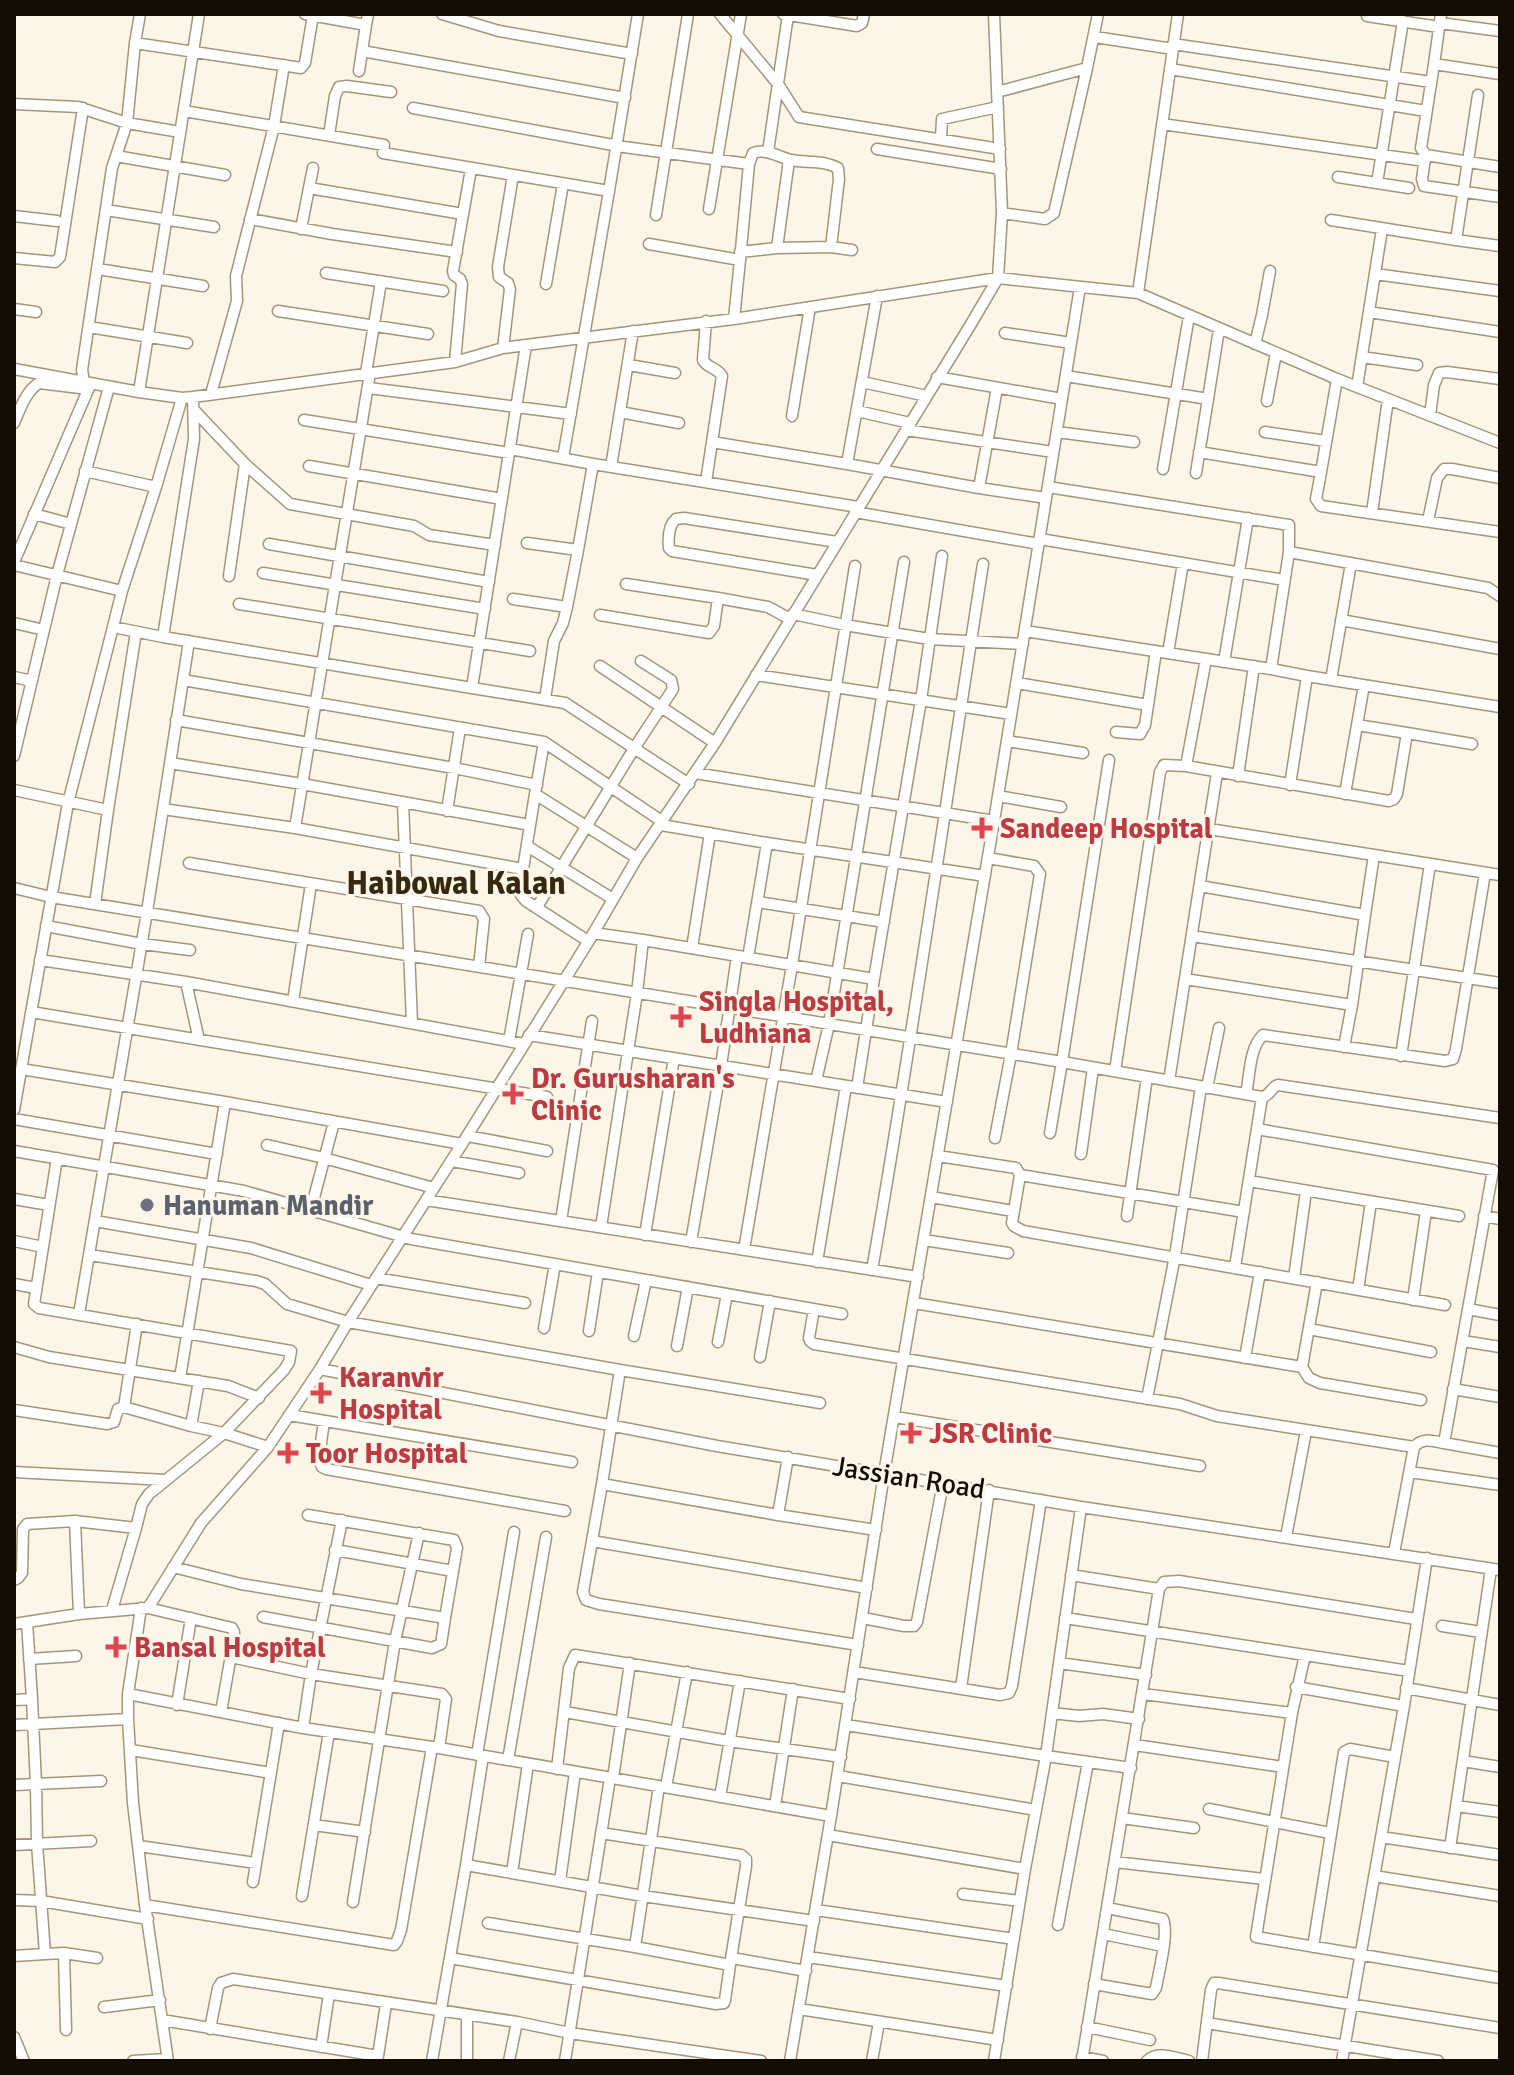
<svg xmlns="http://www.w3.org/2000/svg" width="1514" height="2075" font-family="Signika,sans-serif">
  <rect width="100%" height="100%" fill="#fcf6e9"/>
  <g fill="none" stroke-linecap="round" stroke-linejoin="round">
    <g stroke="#a69679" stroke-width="13">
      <path id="minor" d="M 305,14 L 366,25 L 368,14
        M 442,14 L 499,31 L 632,54
        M 720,14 L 778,84 L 799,117 L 1000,149
        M 783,14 L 857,26 L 862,23 L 864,14
        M 1367,16 L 1439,27
        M 1440,23 L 1500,31
        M 1095,37 L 1173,49
        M 135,43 L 140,14
        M 1173,44 L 1431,82
        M 362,51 L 625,98
        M 1434,64 L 1441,14
        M 1170,69 L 1426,111
        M 359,71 L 366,25
        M 1500,74 L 1434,64 L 1421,148 L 1426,155 L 1500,167
        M 997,92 L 1087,68 L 1098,14
        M 1478,95 L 1456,240 L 1500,246
        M 14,104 L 78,107 L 127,123 L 180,132
        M 413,108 L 624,147 L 749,164
        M 184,111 L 384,145 L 383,153 L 609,191 L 638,14
        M 1162,124 L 1425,161
        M 329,135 L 335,96 L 339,87 L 347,86 L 391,92
        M 941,139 L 942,119 L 998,107
        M 877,149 L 1001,169
        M 768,152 L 788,15
        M 116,156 L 225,175
        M 1425,158 L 1422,179 L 1424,186 L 1500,197
        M 313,168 L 309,188 L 463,214
        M 1338,177 L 1409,188
        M 1377,183 L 1403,21
        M 709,209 L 741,14
        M 106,210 L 214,227
        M 1002,213 L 1045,219 L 1054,213 L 1087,68
        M 656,215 L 688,14
        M 14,216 L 57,221
        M 250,219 L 332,234 L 457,252
        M 1331,220 L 1456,240
        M 301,229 L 309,188
        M 649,244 L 740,260 L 734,319
        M 777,248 L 789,160
        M 740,252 L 777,248 L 831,247
        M 14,258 L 55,262 L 60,257 L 83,108
        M 740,260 L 749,164 L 753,153 C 767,148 778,157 791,160 C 807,163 824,160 838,168 L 839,179 L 831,247 L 852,250
        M 98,269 L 203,286
        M 326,273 L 443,291
        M 1375,274 L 1500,291
        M 546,284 L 563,184
        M 1138,293 L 1178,14
        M 14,309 L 36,312
        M 278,311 L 428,334
        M 1369,312 L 1500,332
        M 706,321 L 703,360 C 707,368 718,368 722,376 L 712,442
        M 89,327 L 187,343
        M 1005,333 L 1071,343
        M 1255,344 L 1262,315 L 1270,271
        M 503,348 L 510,289 L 508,283 L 499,277 L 498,267 L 513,175
        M 1362,357 L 1417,365
        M 455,362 L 462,284 L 460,279 L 454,275 L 453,271 L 471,169
        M 629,365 L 675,373
        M 14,369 L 139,392 L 182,398 L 193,397 L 455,362 L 503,348 L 526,345 L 734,319 L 998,278 L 1138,293 L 1337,379 L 1500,443
        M 366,373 L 381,282
        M 1066,376 L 1208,399 L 1219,329
        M 937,377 L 1062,399
        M 84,381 L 82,370 L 112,168 L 127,123 L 135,43 L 301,68 L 305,63 L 313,15
        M 862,382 L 927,396
        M 1357,387 L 1382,229
        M 369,388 L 571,414
        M 139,392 L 199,14
        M 211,394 L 237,301 L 236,276 L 274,126 L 284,65
        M 1267,401 L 1276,353
        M 194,410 L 245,464 L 229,576
        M 857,411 L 910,423
        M 620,412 L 679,423
        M 1430,415 L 1434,385 L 1439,373 L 1447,372 L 1500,379
        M 792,416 L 810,307
        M 304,420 L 509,453
        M 14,423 C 20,409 26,391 39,383 L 88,389
        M 906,430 L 1053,452
        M 1057,432 L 1134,442
        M 1265,432 L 1326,441
        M 510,449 L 593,464 L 578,550
        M 1199,452 L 1321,472 L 1337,379
        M 563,458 L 609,191
        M 245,464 L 290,504 L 414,526 L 429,535 L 495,545
        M 593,464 L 858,507
        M 847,464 L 877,296
        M 309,466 L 502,499
        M 611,467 L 633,331
        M 1163,469 L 1189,316
        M 85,471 L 156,487
        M 1321,472 L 1316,499 L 1321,506 L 1500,532
        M 1196,473 L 1208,399
        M 706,482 L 712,442 L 847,464 L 979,488 L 997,388
        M 979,488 L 1046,498
        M 855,512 L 1039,544
        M 1372,513 L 1388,399
        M 34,514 L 71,524
        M 1428,521 L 1437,478 L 1444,469 L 1452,469 L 1500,478
        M 1040,539 L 1284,580
        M 527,543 L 578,550 L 567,607
        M 269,544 L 489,582
        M 1289,552 L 1488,588 L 1500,596
        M 14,562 L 91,383
        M 14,565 L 122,591
        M 263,573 L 485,609
        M 817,575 L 672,551 L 669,548 C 668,538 669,525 676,519 L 684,518 L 837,542
        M 626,584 L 718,598
        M 513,599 L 567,607 L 563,623 L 554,641 L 545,699
        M 239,604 L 530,651
        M 793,614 L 845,625 L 929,639 L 1023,644
        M 600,615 L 709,633 L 714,626 L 718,598 L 768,607 L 790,619
        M 1341,620 L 1500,649
        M 14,623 L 44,630
        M 113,627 L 122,591 L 156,487 L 182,398
        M 1025,631 L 1271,669 L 1289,552 L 1289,525 L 1048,487
        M 163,637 L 472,688 L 526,345
        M 1168,653 L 1183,563
        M 1224,662 L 1248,518
        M 600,666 L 715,743
        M 1271,669 L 1307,676 L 1500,707
        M 756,675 L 1011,714
        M 14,677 L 32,681
        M 183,680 L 544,742
        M 1331,680 L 1351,563
        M 1017,683 L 1148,705 L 1156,651
        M 472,688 L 565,703 L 689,784
        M 176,720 L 454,768 L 537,785
        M 1357,725 L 1407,733
        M 1116,732 L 1140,734 L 1145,725 L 1148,705
        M 1007,741 L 1083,753
        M 14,756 L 57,575 L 109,387
        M 170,763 L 302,784 L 530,825
        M 1186,766 L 1206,659
        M 695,773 L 994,821
        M 1238,776 L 1254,666
        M 1290,785 L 1307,676
        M 14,790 L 108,810
        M 535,794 L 523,869 L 521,895 L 526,901 L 588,941
        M 1345,794 L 1364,685
        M 998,796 L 1061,807
        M 403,803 L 412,1023
        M 163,809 L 295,828 L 523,869
        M 447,811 L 460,728
        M 661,825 L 767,843 L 985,876
        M 295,828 L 370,373
        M 527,846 L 613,899
        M 1374,855 L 1500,875
        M 637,858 L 535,794 L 544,742 L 663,822
        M 988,858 L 1034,866 L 1040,874 L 1011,1054 L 995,1138
        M 189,863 L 479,911 L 484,919 L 479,967
        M 1200,886 L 1365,915 L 1374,855 L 1209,829
        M 14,888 L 51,897 L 1062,1062 L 1109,760
        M 758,902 L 884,922
        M 95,904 L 108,810 L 136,632
        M 537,907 L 635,747 L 673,689 L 671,680 L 641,661
        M 46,926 L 142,944 L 190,950
        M 593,933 L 643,940 L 637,993 L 601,1227
        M 1192,936 L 1500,983
        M 643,940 L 874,979 L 857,1088
        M 692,948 L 710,833
        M 748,958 L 767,843
        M 40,960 L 186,982 L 524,1044
        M 874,979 L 921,700 L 942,556
        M 1185,979 L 1352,1005 L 1365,915
        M 186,982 L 199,1040
        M 293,1001 L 311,884
        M 31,1012 L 547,1097
        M 529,1035 L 947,1102
        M 509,1041 L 528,934
        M 1344,1047 L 1352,1005
        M 1401,1056 L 1430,864
        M 21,1069 L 225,1102 L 180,1378
        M 1115,1071 L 1160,772 L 1164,765 L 1186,766 L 1389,801 L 1394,799 L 1397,794 L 1407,733 L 1472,744
        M 816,1081 L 829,1024 L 904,562
        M 1169,1081 L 1217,773
        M 1207,1088 L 1219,1028
        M 1246,1094 C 1250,1076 1249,1048 1263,1035 L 1445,1061 L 1453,1059 L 1456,1049 L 1485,873
        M 225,1102 L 462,1144
        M 14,1110 L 68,803 L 113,627 L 163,637 L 194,439 L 193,397
        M 14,1119 L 217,1154
        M 1257,1129 L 1493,1170 L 1444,1443 L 1500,1453
        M 1050,1133 L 1062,1062 L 1262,1097 C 1270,1096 1271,1087 1278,1085 L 1500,1118
        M 468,1136 L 547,1151
        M 267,1145 L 324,1158 L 434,1188
        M 14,1151 L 244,1191 L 411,1239 L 646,1280
        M 1081,1154 L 1093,1068
        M 938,1156 L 1016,1168 L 1020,1175 L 1012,1223 L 1014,1226 L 1023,1231 L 1445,1305
        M 57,1158 L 34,1304 L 39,1308 L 291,1351 L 289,1362 L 284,1370 L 224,1433 L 191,1426 L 199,1381
        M 452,1161 L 519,1173
        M 1020,1175 L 1244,1212
        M 1249,1181 L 1459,1216
        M 931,1197 L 1013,1211
        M 14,1199 L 49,1205
        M 426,1200 L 918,1277
        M 311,1209 L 334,1122
        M 1127,1216 L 1147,1077
        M 1484,1216 L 1500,1219
        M 95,1221 L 251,1248 L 371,1285
        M 561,1221 L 592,1021
        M 645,1235 L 674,1058
        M 924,1240 L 1008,1253
        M 14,1241 L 43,1247
        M 691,1242 L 721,1066 L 737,956
        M 744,1250 L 792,965 L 855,566
        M 90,1255 L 256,1281 L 265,1284 L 287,1304 L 348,1322 L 620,1370 L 602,1484 L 778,1515 L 788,1457
        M 817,1262 L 846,1086
        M 1235,1267 L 1262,1097
        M 872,1270 C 913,1036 946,800 983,564
        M 376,1278 L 525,1303
        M 1294,1278 L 1306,1191
        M 14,1284 L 36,1288
        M 1358,1290 L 1371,1202
        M 1413,1300 L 1426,1211
        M 914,1303 L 1302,1367 L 1317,1282
        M 814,1309 L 809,1338 L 810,1341 L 814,1344 L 1180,1404 L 1217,1416 L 1414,1447
        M 1468,1309 L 1500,1315
        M 79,1314 L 147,912 L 189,641
        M 137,1324 L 124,1407 L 191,1426
        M 544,1328 L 555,1264
        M 1309,1329 L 1431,1352
        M 589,1331 L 598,1272
        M 634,1336 L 646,1280 L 842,1314
        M 1463,1341 L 1500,1347
        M 718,1342 L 727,1294
        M 677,1346 L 688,1287
        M 14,1347 L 49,1357 L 228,1386 L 259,1398
        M 760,1357 L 770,1301
        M 1245,1358 L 1260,1272
        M 1302,1367 L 1309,1378 L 1320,1383 L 1421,1400
        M 320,1369 L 717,1446 L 1081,1507 L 1500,1570
        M 620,1370 L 820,1403
        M 1453,1389 L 1500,1397
        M 1147,1399 L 1175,1256 L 1201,1087
        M 14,1410 L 107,1424 L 114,1422 L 118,1409 L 124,1407
        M 289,1415 L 572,1462
        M 895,1417 L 1200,1466
        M 324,1421 L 319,1457 L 322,1467 L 326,1469 L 565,1511
        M 14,1472 L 166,1480
        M 1410,1472 L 1500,1485
        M 602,1484 L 583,1592 L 586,1600 L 599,1604 L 858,1645
        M 778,1515 L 876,1530
        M 75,1521 L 79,1614
        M 136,1528 L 142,1504 L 149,1494 L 224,1433 L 268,1447
        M 1286,1537 L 1306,1431
        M 592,1541 L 867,1588
        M 335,1550 L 453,1571
        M 1394,1553 L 1414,1447 C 1423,1437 1432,1441 1444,1443
        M 173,1567 L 241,1584 L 445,1618 L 457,1548 L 454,1540 L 308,1515
        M 1071,1575 L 1159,1589 L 1164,1582 L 1179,1581 L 1416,1619
        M 14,1580 L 18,1578 L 22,1573 L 23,1529 L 27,1524 L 75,1521 L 136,1528 L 112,1610
        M 141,1608 L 128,1694 L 128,1719 L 133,1803 L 145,1905 L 168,2061
        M 148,1608 L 232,1628 L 234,1632 L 234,1638 L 221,1712
        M 263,1617 L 432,1648 L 441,1644 L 445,1618
        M 863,1618 L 904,1626 L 914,1626 L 917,1622 L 943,1483
        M 1065,1618 L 1409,1671
        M 14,1624 L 79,1614 L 148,1608 L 201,1523 L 268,1447 L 320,1369 L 348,1322 L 462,1144 L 590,939 L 637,858 L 715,743 L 971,324 L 998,278 L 1002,213 L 994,14
        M 1442,1626 L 1481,1632
        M 1305,1655 L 1292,1713 L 1256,1937 L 1500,1978
        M 231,1657 L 311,1674 L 442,1694 L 446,1699 L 439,1748 L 303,1728
        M 29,1659 L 76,1656
        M 1059,1663 L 1146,1675
        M 854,1672 L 1000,1695 L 1009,1693 L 1012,1686 L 1041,1500
        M 1296,1687 L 1404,1706
        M 961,1688 L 989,1490
        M 1406,1688 L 1500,1705
        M 128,1694 L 303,1728 L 311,1674 L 342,1520
        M 1143,1694 L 1292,1713
        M 14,1700 L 32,1699 L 27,1622
        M 177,1705 L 191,1618
        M 565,1712 L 729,1741 L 841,1757
        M 1052,1713 L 1079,1716 L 1103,1714 L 1139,1719
        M 14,1725 L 128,1719
        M 846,1725 L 1046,1756 L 1081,1507
        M 1135,1745 L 1283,1767
        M 439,1748 L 831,1816 L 884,1474 L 994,821 L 1080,287
        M 131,1750 L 271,1773
        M 477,1755 L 514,1532
        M 483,1756 L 466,1865 L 643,1896 L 814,1921
        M 508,1760 L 546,1537
        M 1463,1761 L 1500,1767
        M 557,1769 L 569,1668 L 575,1655 L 850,1699
        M 838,1776 L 1036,1810
        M 613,1778 L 630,1663
        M 14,1785 L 101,1781
        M 666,1787 L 687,1672
        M 720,1797 L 740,1681
        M 775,1806 L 793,1689
        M 1456,1806 L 1500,1812
        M 1209,1809 L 1330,1833
        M 1122,1818 L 1194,1828
        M 314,1825 L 365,1832
        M 601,1833 L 741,1855 L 746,1859 L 746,1866 L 730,1965 L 635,1947 C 643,1893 651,1840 659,1786
        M 828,1835 L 1025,1869 L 1046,1756 L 1131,1768
        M 1381,1837 L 1500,1855
        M 14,1845 L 91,1841
        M 139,1846 L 256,1863
        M 1450,1848 L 1491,1569
        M 1115,1862 L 1264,1879
        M 512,1873 L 528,1764
        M 1374,1876 L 1500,1896
        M 560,1881 L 575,1772
        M 253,1882 L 279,1723
        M 963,1894 L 1020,1901
        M 302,1896 L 329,1732
        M 14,1900 L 41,1901 L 148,1919
        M 353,1902 L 395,1641 L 419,1533
        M 145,1905 L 394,1945 L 397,1941 L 401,1930 L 432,1747
        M 816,1910 L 1014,1939
        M 488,1923 L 635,1947
        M 1058,1925 L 1088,1762
        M 1103,1934 L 1163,1946
        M 1313,1947 L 1344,1752 L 1350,1749 L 1395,1757
        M 64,1953 L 66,2030
        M 45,1954 L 64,1953 L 97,1958
        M 14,1956 L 45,1954 L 37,1843 L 36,1784 L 32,1699
        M 808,1957 L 1007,1986
        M 450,1958 L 716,2004 L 724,2003 L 725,2000 L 730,1965
        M 732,1958 L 806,1971
        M 1094,1984 L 1152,1994 L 1156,1988 C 1159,1970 1169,1934 1163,1919 L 1107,1908
        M 104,2007 L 160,2000
        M 799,2009 L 998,2040
        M 162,2020 L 378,2056 L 377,2061
        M 1207,2023 L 1438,2061
        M 1087,2027 L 1150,2040
        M 210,2029 L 218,1988 L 221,1983 L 233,1979 L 517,2022
        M 14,2037 L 24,2061
        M 321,2047 L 329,1994
        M 378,2056 L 386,2004
        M 1082,2057 L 1103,2061
        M 133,2061 L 167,2059
        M 432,2061 L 466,1865
        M 467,2061 L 467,2016
        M 509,2061 L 517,2022 L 570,2033 L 761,2061
        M 565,2061 L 610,1778
        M 790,2061 L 831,1816
        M 872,2061 L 879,2022
        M 994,2061 L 1025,1869
        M 1082,2061 L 1159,1589
        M 1147,2061 C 1158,2050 1175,2058 1189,2061
        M 1202,2061 L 1211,1990 L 1214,1983 L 1218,1983 L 1500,2028
        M 1342,2061 L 1404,1706 L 1427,1558"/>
    </g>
    <use href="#minor" stroke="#fff" stroke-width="10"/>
  </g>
  <g fill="#e0444e" stroke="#fcf6e9" stroke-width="3">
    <path d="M978 816h8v8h8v8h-8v8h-8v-8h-8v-8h8z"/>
    <path d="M677 1005h8v8h8v8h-8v8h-8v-8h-8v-8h8z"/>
    <path d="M509 1082h8v8h8v8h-8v8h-8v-8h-8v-8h8z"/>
    <path d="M317 1381h8v8h8v8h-8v8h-8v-8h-8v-8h8z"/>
    <path d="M907 1421h8v8h8v8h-8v8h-8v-8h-8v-8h8z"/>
    <path d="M284 1441h8v8h8v8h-8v8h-8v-8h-8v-8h8z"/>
    <path d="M112 1635h8v8h8v8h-8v8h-8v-8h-8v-8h8z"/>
  </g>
  <circle fill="#6b7280" stroke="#fcf6e9" stroke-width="3" cx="147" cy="1205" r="8"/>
  <g text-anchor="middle" stroke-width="6" stroke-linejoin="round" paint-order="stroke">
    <g font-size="28" font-weight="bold" fill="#be3a42" stroke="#fcf6e9" text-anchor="start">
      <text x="1000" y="838">Sandeep Hospital</text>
      <text x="699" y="1011">Singla Hospital,<tspan x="699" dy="32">Ludhiana</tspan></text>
      <text x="531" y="1088">Dr. Gurusharan's<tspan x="531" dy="32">Clinic</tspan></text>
      <text x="339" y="1387">Karanvir<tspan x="339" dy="32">Hospital</tspan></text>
      <text x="929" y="1443">JSR Clinic</text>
      <text x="306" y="1463">Toor Hospital</text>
      <text x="134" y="1657">Bansal Hospital</text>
    </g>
    <g font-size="28" font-weight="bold" fill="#5b616d" stroke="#fcf6e9" text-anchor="start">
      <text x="163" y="1215">Hanuman Mandir</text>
    </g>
    <g font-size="28" fill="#130d04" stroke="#fcf6e9">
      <text transform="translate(909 1477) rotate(9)" y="10">Jassian Road</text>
    </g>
    <g font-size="32" font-weight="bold" fill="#36290f" stroke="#fcf6e9">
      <text x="456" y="894">Haibowal Kalan</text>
    </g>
  </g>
  <rect width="1514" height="2075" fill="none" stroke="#130d04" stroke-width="32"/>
</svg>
